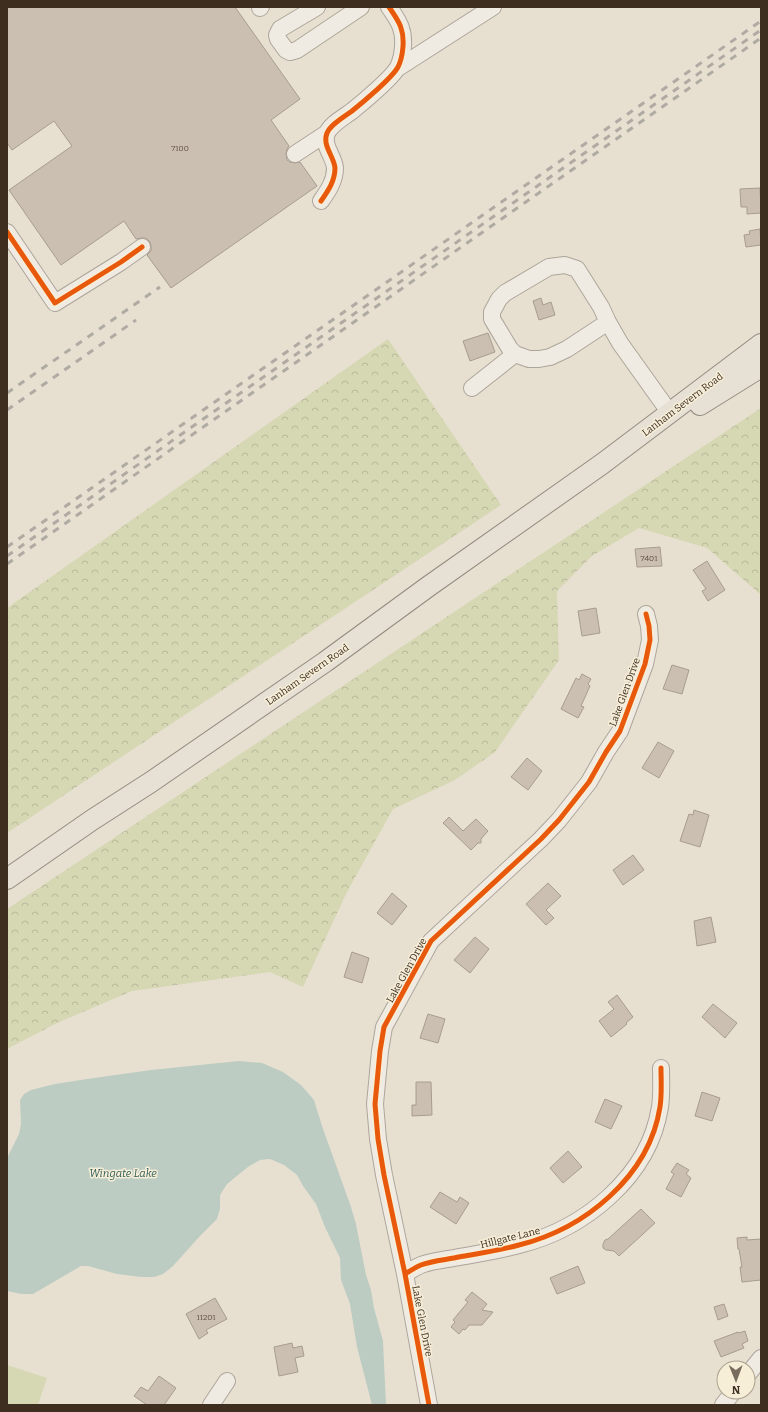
<svg xmlns="http://www.w3.org/2000/svg" width="768" height="1412" font-family="Bitter,serif">
  <defs>
    <pattern id="forest-crowns" width="20" height="18" patternUnits="userSpaceOnUse"><rect width="20" height="18" fill="#d6d7b3"/><path d="M2 6a3 3 0 1 1 6 0M12 15a3 3 0 1 1 6 0" fill="none" stroke="#b9b99a"/></pattern>
  </defs>
  <rect width="100%" height="100%" fill="#e7e0d1"/>
  <path fill="url(#forest-crowns)" d="M 388,339 L 501,505 L 7,833 L 7,608 Z
    M 761,408 L 761,595 L 707,548 L 639,528 L 592,556 L 557,591 L 559,660 L 495,752 L 455,780 L 393,809 L 346,894 L 303,987 L 270,972 L 132,991 L 57,1023 L 7,1049 L 7,909 Z"/>
  <path fill="#d6d7b3" d="M 7,1365 L 47,1378 L 38,1405 L 7,1405 Z"/>
  <path fill="#bcccc2" d="M 239,1061 L 262,1063 L 283,1072 L 301,1085 L 314,1100 L 322,1126 L 351,1207 L 356,1224 L 366,1275 L 371,1290 L 374,1308 L 383,1341 L 386,1405 L 372,1405 L 357,1347 L 350,1304 L 341,1280 L 340,1258 L 325,1227 L 316,1204 L 303,1186 L 297,1175 L 284,1165 L 270,1159 L 260,1160 L 248,1167 L 227,1184 L 220,1195 L 220,1209 L 217,1219 L 200,1236 L 173,1266 L 163,1274 L 154,1277 L 141,1277 L 117,1274 L 88,1266 L 81,1266 L 33,1294 L 21,1294 L 7,1291 L 7,1158 L 19,1134 L 21,1124 L 20,1100 L 24,1094 L 31,1090 L 55,1084 L 87,1079 L 151,1070 Z"/>
  <path fill="#cbbfb2" stroke="#a89c90" d="M 7,7 L 235,7 L 300,99 L 271,120 L 289,146 L 287,149 L 286,154 L 287,160 L 290,162 L 295,163 L 300,162 L 317,186 L 171,288 L 147,255 L 151,251 L 151,246 L 150,242 L 146,238 L 141,238 L 136,239 L 124,221 L 61,265 L 9,190 L 72,146 L 54,121 L 12,150 L 7,143 Z
    M 760,188 L 761,213 L 747,214 L 747,207 L 741,207 L 740,189 Z
    M 760,229 L 761,245 L 746,247 L 744,235 L 750,234 L 749,231 Z
    M 541,298 L 543,305 L 551,302 L 555,315 L 539,320 L 533,301 Z
    M 488,333 L 495,352 L 470,361 L 463,341 Z
    M 660,547 L 662,566 L 637,567 L 635,549 Z
    M 707,561 L 725,590 L 708,601 L 702,591 L 706,589 L 693,570 Z
    M 596,608 L 600,633 L 582,636 L 578,611 Z
    M 672,665 L 689,670 L 682,694 L 663,689 Z
    M 582,674 L 591,679 L 588,684 L 590,686 L 581,706 L 584,707 L 578,718 L 561,709 L 576,678 L 579,680 Z
    M 658,742 L 674,751 L 659,778 L 642,768 Z
    M 527,758 L 542,771 L 528,790 L 511,777 Z
    M 694,810 L 709,815 L 700,847 L 680,841 L 689,814 L 693,815 Z
    M 449,817 L 463,831 L 476,819 L 488,831 L 481,839 L 481,843 L 478,843 L 471,850 L 443,823 Z
    M 633,855 L 644,870 L 623,885 L 613,870 Z
    M 548,883 L 561,896 L 546,910 L 554,918 L 546,925 L 526,904 Z
    M 392,893 L 407,906 L 392,925 L 377,913 Z
    M 711,917 L 716,942 L 697,946 L 694,921 Z
    M 475,937 L 489,949 L 470,973 L 454,960 Z
    M 352,952 L 369,958 L 362,983 L 344,977 Z
    M 617,995 L 633,1017 L 626,1023 L 627,1024 L 611,1037 L 599,1021 L 614,1009 L 608,1002 Z
    M 713,1004 L 737,1023 L 725,1038 L 702,1017 Z
    M 428,1014 L 445,1019 L 438,1043 L 420,1038 Z
    M 416,1082 L 431,1082 L 432,1115 L 412,1116 L 412,1105 L 416,1105 Z
    M 702,1092 L 720,1098 L 712,1121 L 695,1116 Z
    M 605,1099 L 622,1106 L 611,1129 L 595,1122 Z
    M 568,1151 L 582,1167 L 563,1183 L 550,1168 Z
    M 677,1163 L 689,1170 L 686,1174 L 691,1178 L 681,1197 L 666,1189 L 674,1174 L 671,1172 Z
    M 440,1192 L 457,1202 L 460,1197 L 469,1203 L 456,1224 L 430,1207 Z
    M 641,1209 L 655,1223 L 619,1256 L 614,1251 L 606,1250 L 603,1248 L 603,1244 L 605,1240 L 608,1239 Z
    M 747,1237 L 747,1240 L 761,1239 L 761,1280 L 742,1282 L 740,1267 L 742,1267 L 739,1249 L 738,1249 L 737,1238 Z
    M 578,1266 L 585,1283 L 557,1294 L 550,1278 Z
    M 472,1292 L 487,1304 L 482,1310 L 493,1312 L 482,1325 L 469,1325 L 465,1330 L 463,1329 L 459,1334 L 451,1327 L 455,1322 L 453,1320 L 468,1302 L 465,1300 Z
    M 215,1298 L 227,1319 L 206,1330 L 208,1333 L 199,1339 L 186,1314 Z
    M 724,1304 L 728,1316 L 718,1320 L 714,1307 Z
    M 745,1331 L 748,1341 L 742,1344 L 744,1348 L 721,1357 L 714,1341 L 738,1332 L 739,1333 Z
    M 292,1343 L 293,1348 L 302,1346 L 304,1356 L 295,1358 L 298,1372 L 279,1376 L 274,1347 Z
    M 159,1376 L 176,1388 L 164,1405 L 147,1405 L 134,1396 L 141,1387 L 148,1391 Z"/>
  <g fill="none" stroke-linecap="round" stroke-linejoin="round">
    <g stroke="#ada599" stroke-width="18">
      <path id="minor" d="M 317,7 L 280,29 L 277,35 L 278,39 L 286,50 L 290,52 L 297,50 L 361,7
        M 260,8 L 261,7
        M 398,68 L 493,7
        M 295,154 L 327,133
        M 321,201 C 328,191 335,181 335,168 C 334,156 322,146 327,133 C 331,124 344,117 352,111 C 362,103 392,78 398,67 C 403,57 405,39 401,28 C 399,21 393,13 389,7
        M 7,232 L 55,303 L 121,262 L 142,247
        M 608,322 L 567,349 L 550,357 L 539,359 L 529,359 L 515,354 L 510,349 L 492,319 L 492,312 L 499,299 L 505,293 L 549,267 L 565,265 L 577,269 L 601,307 L 608,322 L 620,343 L 670,413
        M 472,388 L 515,354
        M 405,1274 C 410,1271 416,1267 421,1265 C 431,1261 443,1260 454,1258 C 475,1254 497,1251 519,1245 C 584,1229 649,1177 660,1107 C 662,1094 661,1081 661,1068
        M 748,1374 L 761,1358
        M 211,1405 L 227,1381
        M 429,1405 L 405,1274 L 384,1175 L 378,1139 L 375,1104 L 380,1051 L 384,1027 L 431,941 L 541,839 L 559,820 L 589,782 L 606,752 L 620,731 L 645,664 L 650,640 L 649,626 L 646,614
        M 723,1405 L 733,1392"/>
    </g>
    <g stroke="#928b80" stroke-width="22">
      <path id="major" d="M 700,405 L 761,367
        M 7,879 L 92,820 L 151,782 L 325,662 L 429,586 L 602,464 L 761,344"/>
    </g>
    <use href="#minor" stroke="#efebe3" stroke-width="16"/>
    <use href="#major" stroke="#e6e1d4" stroke-width="20"/>
    <path stroke="#afaaa2" stroke-width="3" stroke-dasharray="7 7" stroke-linecap="butt" d="M 7,393 L 160,287
      M 7,410 L 136,320
      M 7,547 L 761,21
      M 7,556 L 761,30
      M 7,564 L 761,38"/>
    <g stroke="#f7eed8" stroke-width="8">
      <path id="cycleway" d="M 321,201 C 328,191 335,181 335,168 C 334,156 322,146 327,133 C 331,124 344,117 352,111 C 362,103 392,78 398,67 C 403,57 405,39 401,28 C 399,21 393,13 389,7
        M 7,232 L 55,303 L 121,262 L 142,247
        M 405,1274 C 410,1271 416,1267 421,1265 C 431,1261 443,1260 454,1258 C 475,1254 497,1251 519,1245 C 584,1229 649,1177 660,1107 C 662,1094 661,1081 661,1068
        M 429,1405 L 405,1274 L 384,1175 L 378,1139 L 375,1104 L 380,1051 L 384,1027 L 431,941 L 541,839 L 559,820 L 589,782 L 606,752 L 620,731 L 645,664 L 650,640 L 649,626 L 646,614"/>
    </g>
    <use href="#cycleway" stroke="#e8590c" stroke-width="5"/>
  </g>
  <g text-anchor="middle" stroke-width="3" stroke-linejoin="round" paint-order="stroke">
    <g font-size="8" fill="#605244">
      <text x="180" y="151">7100</text>
      <text x="649" y="561">7401</text>
      <text x="206" y="1320">11201</text>
    </g>
    <g font-size="10" fill="#3d2e20" stroke="#f7eed8">
      <text transform="translate(682 404) rotate(-37)" y="4">Lanham Severn Road</text>
      <text transform="translate(307 674) rotate(-35)" y="4">Lanham Severn Road</text>
      <text transform="translate(624 692) rotate(-70)" y="4">Lake Glen Drive</text>
      <text transform="translate(406 970) rotate(-61)" y="4">Lake Glen Drive</text>
      <text transform="translate(510 1237) rotate(-14)" y="4">Hillgate Lane</text>
      <text transform="translate(423 1321) rotate(79)" y="4">Lake Glen Drive</text>
    </g>
    <g font-size="11" font-style="italic" fill="#2f5d5a" stroke="#f7eed8">
      <text x="123" y="1177">Wingate Lake</text>
    </g>
  </g>
  <rect width="768" height="1412" fill="none" stroke="#3d2e20" stroke-width="16"/>
  <g transform="translate(736 1380) rotate(179)"><circle r="19" fill="#f7eed8" stroke="#ada18e"/>
  <path d="M0-3L7 15L0 10L-7 15Z" fill="#786c5e"/>
  <text y="-6" font-size="11" font-weight="bold" text-anchor="middle" fill="#3d2e20">N</text>
  </g>
</svg>
